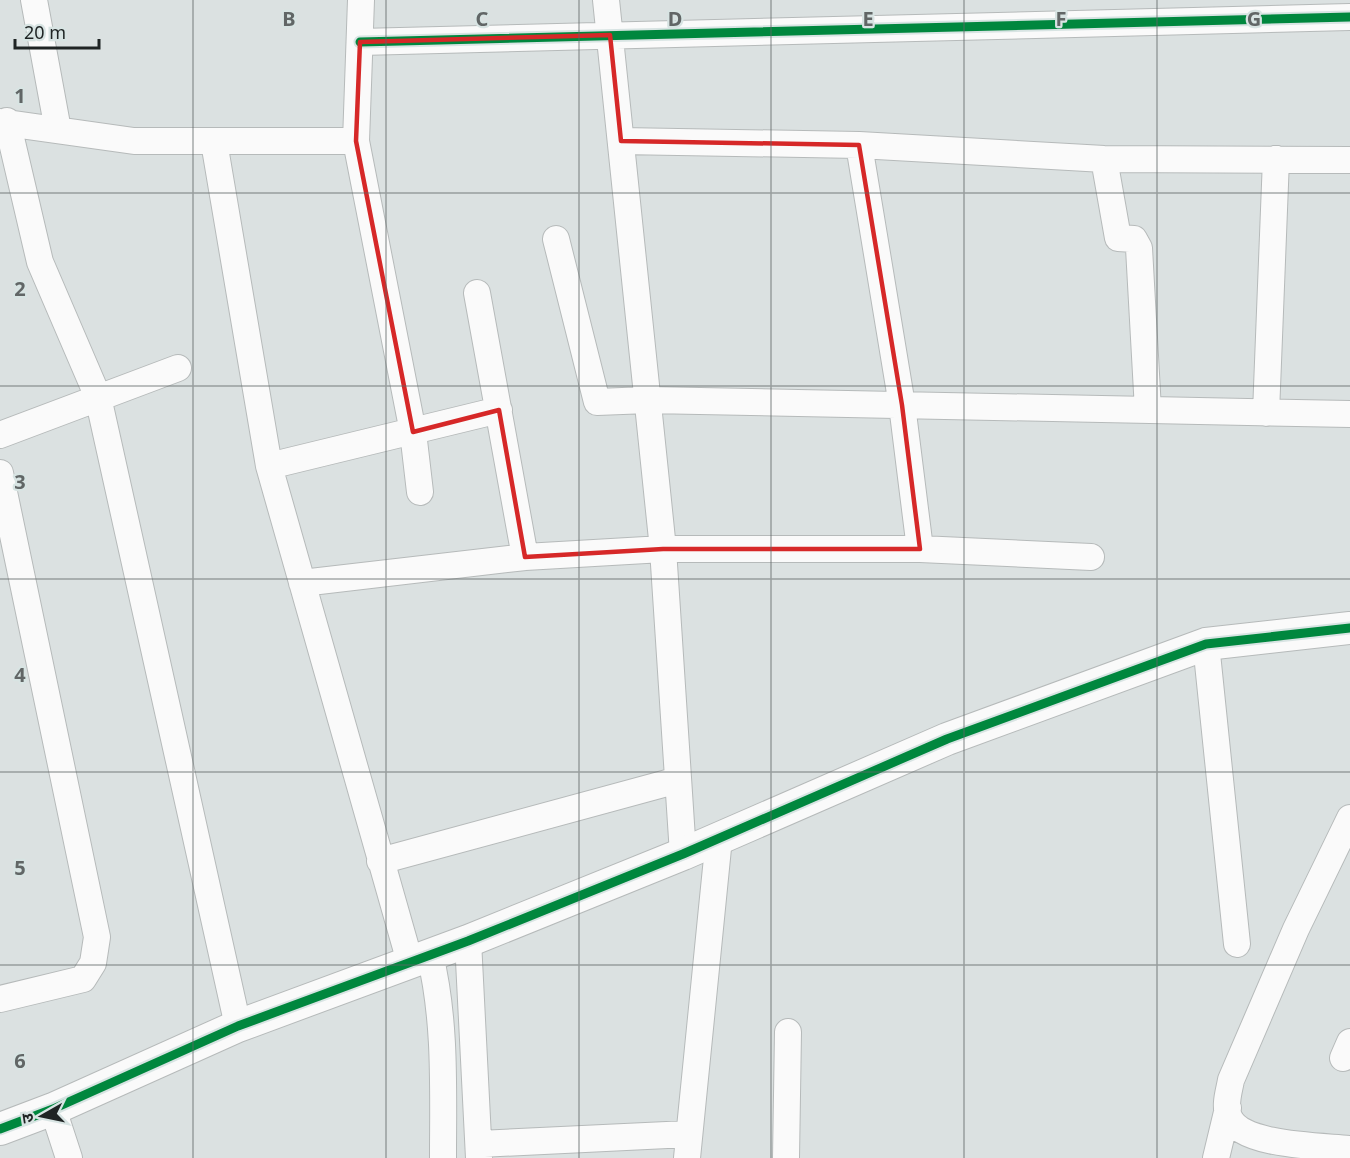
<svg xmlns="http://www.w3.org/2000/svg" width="1350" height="1158" font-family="'Noto Sans','Noto Sans Devanagari',sans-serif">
  <rect width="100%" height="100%" fill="#dbe1e1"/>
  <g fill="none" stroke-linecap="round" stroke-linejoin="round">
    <g stroke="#b6baba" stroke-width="28">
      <path id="minor" d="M 34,0 L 58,130
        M 361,0 L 356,141 L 413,432 L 420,492
        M 606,0 L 663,549 L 683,854
        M 360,42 L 1350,17
        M 7,121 L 40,262 L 98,397 L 238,1026
        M 0,122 L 134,141 L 356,141
        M 621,141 L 859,145 L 1104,159 L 1350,160
        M 214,142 L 269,466 L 410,962
        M 859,145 L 902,405 L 920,549
        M 1104,159 L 1118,238 L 1134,239 L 1139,248 L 1148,410
        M 556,239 L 597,402 L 648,400 L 1350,414
        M 1266,413 L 1276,159
        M 0,435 L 178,368
        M 269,466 L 499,410
        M 0,473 L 97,937 L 93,963 L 83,979 L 0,999
        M 525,557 L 663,549 L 920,549 L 1091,557
        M 302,583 L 525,557 L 477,293
        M 1206,644 L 1237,944
        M 1350,818 L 1296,929 L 1231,1080 C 1229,1092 1224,1105 1229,1117 C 1241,1146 1321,1146 1350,1149
        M 380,861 L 678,780
        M 468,941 L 479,1158
        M 430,955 C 446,1022 443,1089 443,1158
        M 1343,1058 L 1350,1042
        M 53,1109 L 69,1158
        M 479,1144 L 688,1134
        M 687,1158 L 719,838
        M 786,1158 L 788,1032
        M 1216,1158 L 1228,1108"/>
    </g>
    <g stroke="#b6baba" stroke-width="34">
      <path id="tertiary" d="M 0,1129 L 53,1109 L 238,1026 L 468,941 L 683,854 L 947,739 L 1206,644 L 1350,628"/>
    </g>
    <use href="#minor" stroke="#fafafa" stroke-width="26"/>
    <use href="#tertiary" stroke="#fafafa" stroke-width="32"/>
    <g stroke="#d8e4e3" stroke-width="13">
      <path id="cycleway" d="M 360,42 L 1350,17
        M 0,1129 L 53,1109 L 238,1026 L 468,941 L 683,854 L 947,739 L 1206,644 L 1350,628"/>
    </g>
    <use href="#cycleway" stroke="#00873e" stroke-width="9"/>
  </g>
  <path fill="none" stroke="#d62828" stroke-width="4.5" stroke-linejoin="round" d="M 610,35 L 621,141 L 859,145 L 902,405 L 920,549 L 663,549 L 525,557 L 499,410 L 413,432 L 356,141 L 360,42 Z"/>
  <path fill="none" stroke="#616666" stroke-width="1.5" stroke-opacity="0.55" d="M 193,0 L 193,1158M 386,0 L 386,1158M 579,0 L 579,1158M 771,0 L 771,1158M 964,0 L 964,1158M 1157,0 L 1157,1158M 0,193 L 1350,193M 0,386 L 1350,386M 0,579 L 1350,579M 0,772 L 1350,772M 0,965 L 1350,965"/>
  <g font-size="20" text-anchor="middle" font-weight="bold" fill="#616666" stroke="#d8e4e3" stroke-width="4.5" stroke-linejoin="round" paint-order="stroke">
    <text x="289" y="26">B</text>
    <text x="482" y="26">C</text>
    <text x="675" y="26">D</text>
    <text x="868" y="26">E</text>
    <text x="1061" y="26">F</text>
    <text x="1254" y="26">G</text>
    <text x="20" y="103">1</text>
    <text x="20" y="296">2</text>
    <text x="20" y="489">3</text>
    <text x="20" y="682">4</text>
    <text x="20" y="875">5</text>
    <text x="20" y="1068">6</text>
  </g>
  <g transform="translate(42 1116) rotate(261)" stroke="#d8e4e3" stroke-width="4.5" paint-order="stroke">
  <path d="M0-4.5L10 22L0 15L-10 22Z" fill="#1f2424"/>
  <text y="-9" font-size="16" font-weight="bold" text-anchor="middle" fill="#1f2424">उ</text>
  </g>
  <path d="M15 39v9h84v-9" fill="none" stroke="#1f2424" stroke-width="3"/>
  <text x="24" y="39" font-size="18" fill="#1f2424" stroke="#d8e4e3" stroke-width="4.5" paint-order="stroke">20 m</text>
</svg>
